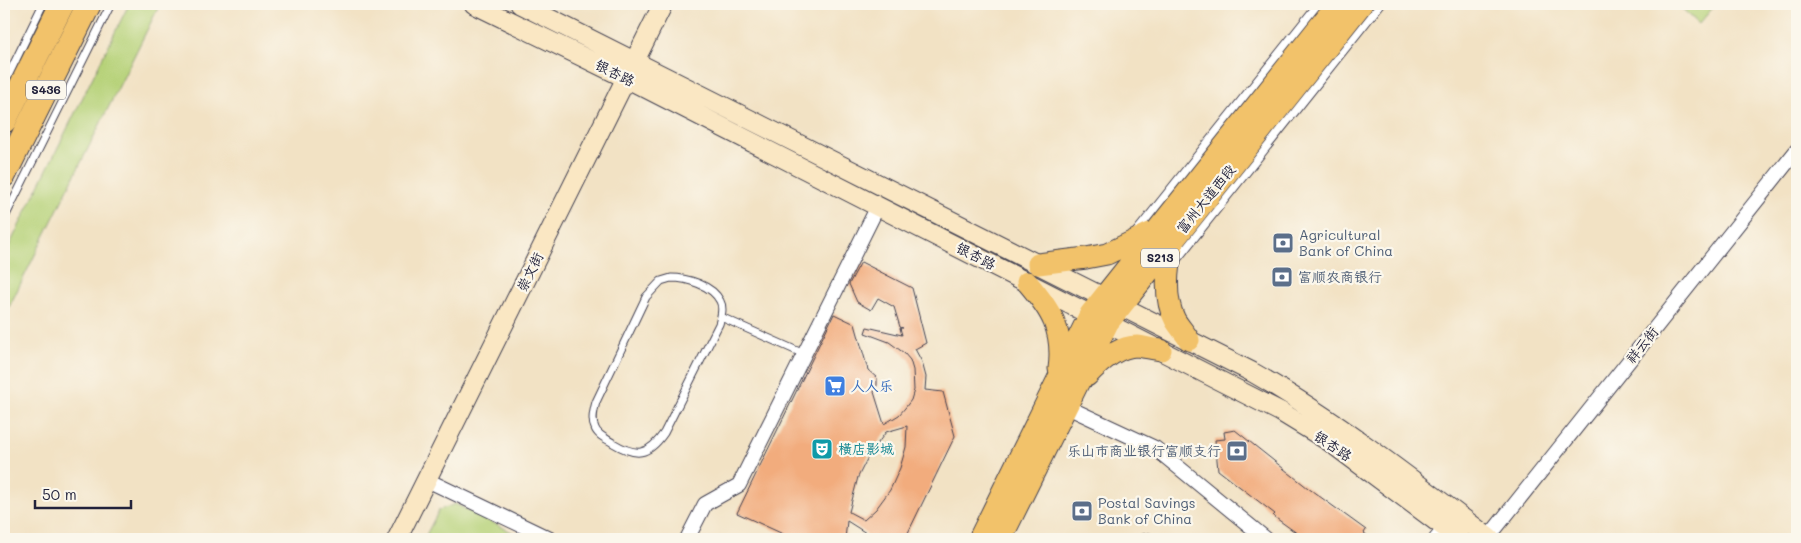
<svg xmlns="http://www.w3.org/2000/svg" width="1801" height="543" font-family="Mali,'LXGW WenKai TC',sans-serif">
  <rect width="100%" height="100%" fill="#fbf7ec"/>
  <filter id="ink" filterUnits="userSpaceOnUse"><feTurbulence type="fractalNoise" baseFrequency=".02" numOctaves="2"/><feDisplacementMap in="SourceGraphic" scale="10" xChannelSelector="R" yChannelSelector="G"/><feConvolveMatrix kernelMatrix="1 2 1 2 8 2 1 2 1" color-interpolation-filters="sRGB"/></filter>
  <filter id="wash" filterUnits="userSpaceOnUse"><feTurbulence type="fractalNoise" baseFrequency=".0096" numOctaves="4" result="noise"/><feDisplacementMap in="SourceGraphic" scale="20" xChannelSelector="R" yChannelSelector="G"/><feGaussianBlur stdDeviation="1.12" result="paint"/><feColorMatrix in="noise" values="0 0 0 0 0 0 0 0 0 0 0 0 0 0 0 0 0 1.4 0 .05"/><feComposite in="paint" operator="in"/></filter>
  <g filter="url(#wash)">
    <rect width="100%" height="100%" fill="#f2e2c4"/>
    <path fill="#b5d177" stroke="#6c7a59" d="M 129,4 L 160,4 L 4,317 L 4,256 Z
      M 1677,4 L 1716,4 L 1699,24 Z
      M 455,504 L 526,539 L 424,539 L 439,510 Z"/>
    <g id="blocks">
      <path fill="#f2ac7d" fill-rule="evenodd" d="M 861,262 L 912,288 L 926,343 L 915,349 L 922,362 L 926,377 L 925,390 L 943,392 L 955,436 L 905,539 L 866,539 L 866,533 L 847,521 L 845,539 L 794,539 L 737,513 L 834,314 L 855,324 L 868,370 L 877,378 L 877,385 L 874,392 L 884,424 L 899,415 L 905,408 L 911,400 L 914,390 L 913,370 L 910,360 L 904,353 L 889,342 L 865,333 L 867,327 L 902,335 L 900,328 L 903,328 L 900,327 L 894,307 L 878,298 L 871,310 L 857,302 L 849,284 ZM 907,426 L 906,447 L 900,468 L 890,490 L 876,509 L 864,520 L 849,512 L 858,477 L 869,455 L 886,432 Z
        M 1235,430 L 1308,488 L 1366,530 L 1364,533 L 1372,539 L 1305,539 L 1273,516 L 1275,514 L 1218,470 L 1215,440 L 1225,439 L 1224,432 Z"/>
    </g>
  </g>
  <g filter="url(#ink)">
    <use href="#blocks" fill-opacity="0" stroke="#413f50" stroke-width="1"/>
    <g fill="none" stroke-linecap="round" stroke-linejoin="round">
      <g stroke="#413f50" stroke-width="9">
        <path id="lane" d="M 4,84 L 43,4
          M 4,219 L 111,4
          M 1136,232 L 1318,4
          M 1176,261 L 1381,4
          M 671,278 C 687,278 712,285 720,301 C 724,308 721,317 719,324 L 664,433 C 648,456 636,457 613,443 C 607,439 597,435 595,428 C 591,420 594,410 596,402 L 646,297 L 661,281 Z
          M 721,317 L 804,354
          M 1140,539 L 1149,537 L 1157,539"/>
      </g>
      <g stroke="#413f50" stroke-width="16">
        <path id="street" d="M 1067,407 L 1155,448 L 1266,539
          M 427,480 L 550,539
          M 687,539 L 705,504 L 739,485 L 878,206
          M 1436,539 L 1445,528
          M 1487,539 L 1797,150"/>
      </g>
      <g stroke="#413f50" stroke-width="21">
        <path id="secondary" d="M 474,4 L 626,78 L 1281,412 L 1330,442 L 1460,539
          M 520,4 L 1252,372 C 1336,420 1413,480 1490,539
          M 397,539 L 663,4"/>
      </g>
      <g stroke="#413f50" stroke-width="23">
        <path id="primary" d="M 1173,243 C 1167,268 1163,297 1175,320 C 1179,327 1185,333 1189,340
          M 1038,264 L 1086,258 L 1107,254 L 1150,233
          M 1027,282 C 1051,310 1064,330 1059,369
          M 1087,376 C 1099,363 1117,346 1137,346 C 1145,347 1153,349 1161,350
          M 979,539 L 1090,314 L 1337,4
          M 1001,539 L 1108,323 L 1362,4"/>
      </g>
      <g stroke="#413f50" stroke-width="26">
        <path id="highway" d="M 4,121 L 62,4
          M 4,175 L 89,4"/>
      </g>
      <use href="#lane" stroke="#fff" stroke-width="7"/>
      <use href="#street" stroke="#fff" stroke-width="14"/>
      <use href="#secondary" stroke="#fae7c3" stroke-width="19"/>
      <use href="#primary" stroke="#f2c26a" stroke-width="21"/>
      <use href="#highway" stroke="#f2c26a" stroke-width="24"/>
    </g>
  </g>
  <defs>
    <g id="bank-square" transform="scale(1.125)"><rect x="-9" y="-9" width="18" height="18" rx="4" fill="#5c6f8a" stroke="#fbf7ec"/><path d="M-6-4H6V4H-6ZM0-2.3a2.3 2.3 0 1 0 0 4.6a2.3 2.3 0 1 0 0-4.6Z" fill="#fff"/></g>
    <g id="supermarket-square" transform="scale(1.125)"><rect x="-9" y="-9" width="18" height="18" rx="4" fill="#3f7fe0" stroke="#fbf7ec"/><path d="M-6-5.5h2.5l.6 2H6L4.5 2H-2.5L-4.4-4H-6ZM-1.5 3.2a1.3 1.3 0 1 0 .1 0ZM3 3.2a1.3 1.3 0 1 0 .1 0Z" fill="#fff"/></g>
    <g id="theatre-square" transform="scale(1.125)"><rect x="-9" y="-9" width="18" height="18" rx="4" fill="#0f9aa8" stroke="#fbf7ec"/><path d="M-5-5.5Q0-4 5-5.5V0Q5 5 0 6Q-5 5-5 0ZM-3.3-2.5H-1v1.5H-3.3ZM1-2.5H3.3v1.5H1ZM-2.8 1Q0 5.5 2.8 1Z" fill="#fff"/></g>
  </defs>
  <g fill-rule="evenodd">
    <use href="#bank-square" x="1283" y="243"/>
    <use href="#bank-square" x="1282" y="277"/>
    <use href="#supermarket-square" x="835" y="386"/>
    <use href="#theatre-square" x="822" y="449"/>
    <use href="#bank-square" x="1237" y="451"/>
    <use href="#bank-square" x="1082" y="511"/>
  </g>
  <g text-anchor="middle" stroke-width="4.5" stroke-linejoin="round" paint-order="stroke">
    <g fill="#fbf7ec" stroke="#636270" stroke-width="1">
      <rect x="26" y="80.5" width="40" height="19" rx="4"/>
      <rect x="1141" y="248.5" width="38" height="19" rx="4"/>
    </g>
    <g font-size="12" font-weight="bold" fill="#22223b">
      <text x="46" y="94">S436</text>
      <text x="1160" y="262">S213</text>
    </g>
    <g font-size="14" fill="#22223b" stroke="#fbf7ec">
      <text transform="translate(615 73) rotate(26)" y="5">银杏路</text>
      <text transform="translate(1206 199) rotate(-51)" y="5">富州大道西段</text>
      <text transform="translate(976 256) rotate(27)" y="5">银杏路</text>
      <text transform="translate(530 272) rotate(-64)" y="5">崇文街</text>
      <text transform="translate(1642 345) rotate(-51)" y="5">祥云街</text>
      <text transform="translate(1333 446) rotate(34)" y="5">银杏路</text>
    </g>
    <g font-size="14" fill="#4e5e75" stroke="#fbf7ec" text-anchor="start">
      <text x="1299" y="240">Agricultural<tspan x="1299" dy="16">Bank of China</tspan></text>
      <text x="1298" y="282">富顺农商银行</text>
      <text x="1221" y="456" text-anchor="end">乐山市商业银行富顺支行</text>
      <text x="1098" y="508">Postal Savings<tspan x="1098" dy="16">Bank of China</tspan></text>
    </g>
    <g font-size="14" fill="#366cbe" stroke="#fbf7ec" text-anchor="start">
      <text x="851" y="391">人人乐</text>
    </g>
    <g font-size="14" fill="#0d838f" stroke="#fbf7ec" text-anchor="start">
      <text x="838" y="454">横店影城</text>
    </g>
  </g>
  <rect width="1801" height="543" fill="none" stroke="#fbf7ec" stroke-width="20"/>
  <path d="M35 500v8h96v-8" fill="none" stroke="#22223b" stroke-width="2.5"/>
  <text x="42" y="500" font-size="15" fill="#22223b" stroke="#fbf7ec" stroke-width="4" paint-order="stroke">50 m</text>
</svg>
